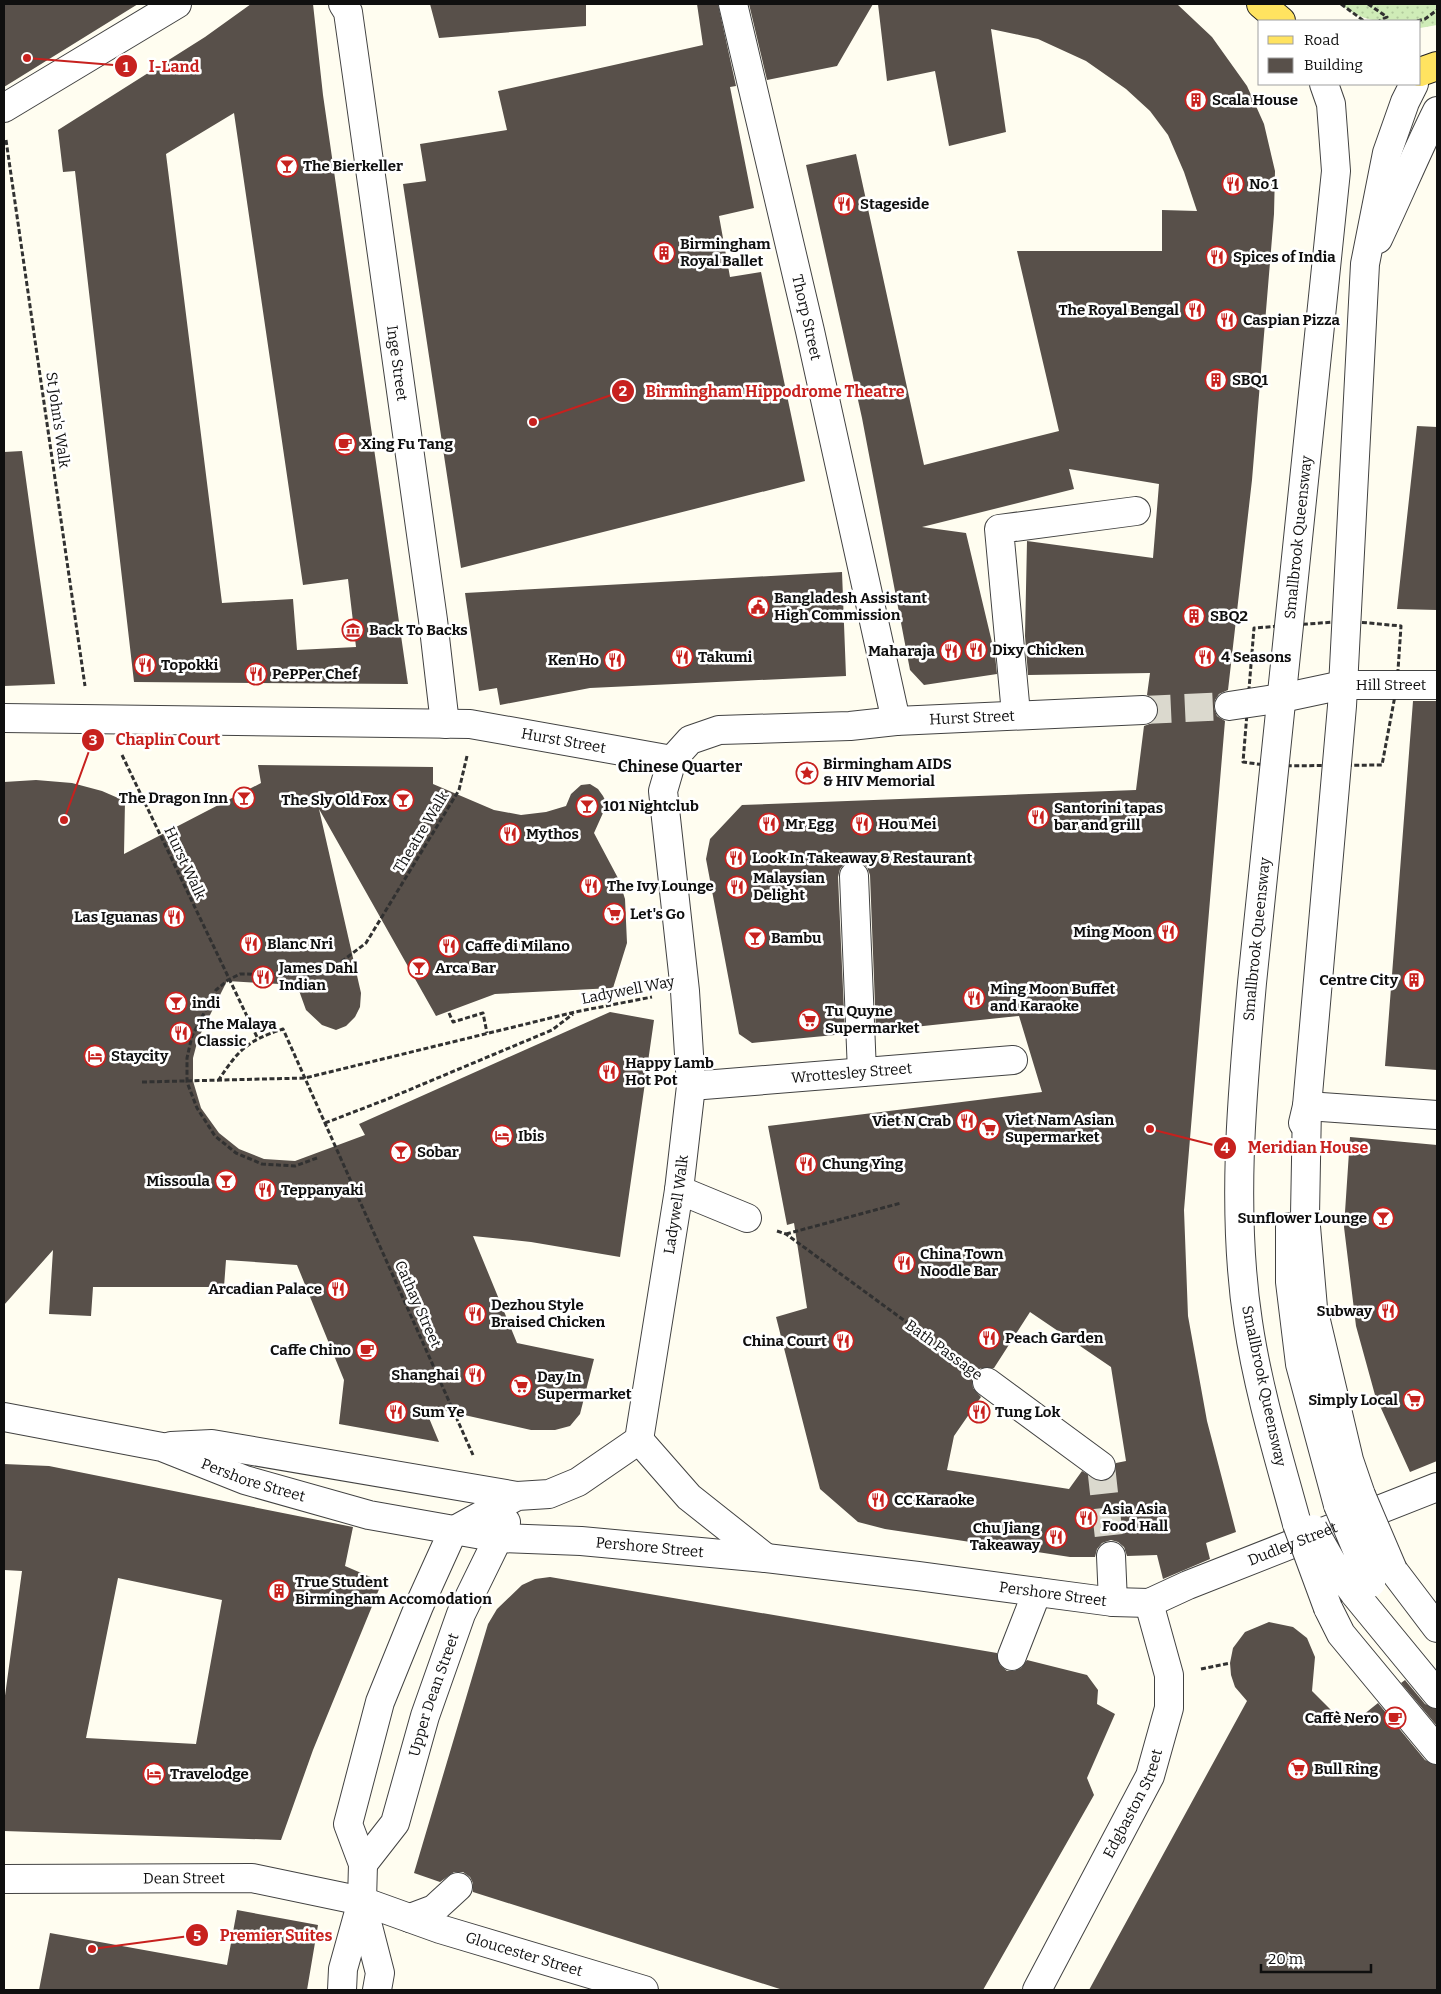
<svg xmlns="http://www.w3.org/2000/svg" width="1441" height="1994" font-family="Bitter,serif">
  <defs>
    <pattern id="garden-dots" width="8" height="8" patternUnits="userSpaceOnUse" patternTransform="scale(1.25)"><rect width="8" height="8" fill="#cfecb7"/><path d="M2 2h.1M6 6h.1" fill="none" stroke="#b1c99c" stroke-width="1.8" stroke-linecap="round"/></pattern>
  </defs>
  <rect width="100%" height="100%" fill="#fffdf0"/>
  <path fill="url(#garden-dots)" d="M 1340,4 L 1437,4 L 1437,25 L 1420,28 L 1420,21 C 1385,21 1369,26 1340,4 Z"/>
  <path fill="#58504a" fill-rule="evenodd" d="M 4,4 L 138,4 L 4,87 Z
    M 251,4 L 313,4 L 323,95 L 408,684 L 134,682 L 75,171 L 63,172 L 58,130 L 205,37 ZM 234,113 L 303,585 L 348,579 L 356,647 L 297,650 L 293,599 L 222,603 L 166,154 Z
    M 430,4 L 586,4 L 586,26 L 439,38 Z
    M 697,4 L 718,4 L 736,86 L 730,87 L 754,208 L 719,216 L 730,277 L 761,272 L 805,481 L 461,568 L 403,184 L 426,181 L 420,144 L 507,130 L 498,91 L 703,45 Z
    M 749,4 L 873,4 L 837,66 L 767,80 Z
    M 878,4 L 1177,4 L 1212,37 L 1247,86 L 1264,124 L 1275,171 L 1274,214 L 1252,480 L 1228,690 L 1219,694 L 1215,700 L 1214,708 L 1217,716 L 1225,721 L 1184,1210 L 1188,1316 L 1207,1421 L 1236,1532 L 1206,1543 L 1210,1559 L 1163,1579 L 1157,1555 L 1127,1556 L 1124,1547 L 1118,1542 L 1111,1540 L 1102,1543 L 1097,1549 L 1095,1557 L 1070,1557 L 885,1529 L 858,1522 L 820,1489 L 776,1317 L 807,1308 L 794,1223 L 787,1225 L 768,1126 L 1042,1092 L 1019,1016 L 876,1031 L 870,875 L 867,867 L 861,862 L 854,860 L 845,863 L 840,869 L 838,877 L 845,1034 L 752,1043 L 739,1034 L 706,859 L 710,839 L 742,805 L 1136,790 L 1144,726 L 1152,723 L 1157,717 L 1159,710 L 1156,701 L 1147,695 L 1150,673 L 1028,675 L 1025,636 L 1027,541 L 1153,558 L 1159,484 L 1069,469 L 1074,489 L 922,527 L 966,533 L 995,655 L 997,674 L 924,685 L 910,670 L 862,418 L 806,165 L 856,154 L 924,465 L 1059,431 L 1017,251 L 1162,251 L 1162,210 L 1197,211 L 1184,172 L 1168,135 L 1150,111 L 1126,89 L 1086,61 L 1038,39 L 991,29 L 1006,132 L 949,146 L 935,71 L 887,81 ZM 1030,1312 L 1111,1367 L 1126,1461 L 1116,1463 L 1114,1475 L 1108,1480 L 1099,1481 L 1082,1471 L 1069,1489 L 947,1470 L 954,1436 L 981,1397 L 973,1388 L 972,1380 L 974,1373 L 981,1368 L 994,1368 Z
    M 1417,426 L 1437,427 L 1437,610 L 1397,609 Z
    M 22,451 L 35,545 L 55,684 L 4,686 L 4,452 Z
    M 842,572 L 846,676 L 590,688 L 500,705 L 497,688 L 479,691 L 465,593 Z
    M 1413,701 L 1437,701 L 1437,1070 L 1385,1066 Z
    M 258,765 L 433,767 L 433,784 L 494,810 L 521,815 L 546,812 L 566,806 L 571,794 L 581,785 L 590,784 L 598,789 L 603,796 L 607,804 L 594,833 L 619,880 L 625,899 L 627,943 L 613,988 L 495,994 L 436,1016 L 319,809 L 361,993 L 360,1007 L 355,1017 L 346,1026 L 336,1030 L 322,1025 L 306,1010 L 297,985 L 227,981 L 198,1039 L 193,1058 L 193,1081 L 201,1108 L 219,1133 L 239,1149 L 264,1159 L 295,1161 L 365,1135 L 359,1124 L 610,1012 L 654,1020 L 620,1257 L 531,1242 L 473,1236 L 517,1343 L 594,1359 L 580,1414 L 570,1426 L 555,1430 L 531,1430 L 424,1406 L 439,1442 L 339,1424 L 344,1380 L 297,1265 L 226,1260 L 224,1287 L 93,1287 L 91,1316 L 49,1314 L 53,1250 L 4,1305 L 4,782 L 36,780 L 72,783 L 102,791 L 125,801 L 124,854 L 261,783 Z
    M 1350,1137 L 1437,1145 L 1437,1461 L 1410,1472 L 1375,1395 L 1356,1326 L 1344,1227 Z
    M 4,1464 L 49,1466 L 353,1527 L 345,1566 L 382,1582 L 313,1750 L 281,1840 L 4,1831 L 4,1703 L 22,1571 L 4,1570 ZM 118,1578 L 222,1600 L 196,1744 L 86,1738 Z
    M 550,1577 L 997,1653 L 1000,1665 L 1007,1671 L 1014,1671 L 1021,1668 L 1027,1660 L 1087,1675 L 1098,1690 L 1097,1704 L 1115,1714 L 1087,1778 L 1094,1795 L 983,1990 L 783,1990 L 473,1892 L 473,1883 L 470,1877 L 463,1872 L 454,1872 L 440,1882 L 414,1873 L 488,1624 L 497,1609 L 522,1585 L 535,1579 Z
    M 1269,1622 L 1293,1627 L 1307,1638 L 1315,1657 L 1312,1691 L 1348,1727 L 1378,1703 L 1425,1760 L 1437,1765 L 1437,1990 L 1089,1990 L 1247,1701 L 1235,1687 L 1231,1675 L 1230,1663 L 1233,1648 L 1245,1632 Z
    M 1405,1680 L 1425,1704 L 1437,1709 L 1437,1726 L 1401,1683 Z
    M 237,1910 L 318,1925 L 307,1990 L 39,1990 L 50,1933 L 227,1965 Z"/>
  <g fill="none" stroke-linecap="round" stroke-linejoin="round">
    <path stroke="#dbd9ce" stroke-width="28" stroke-dasharray="28 14" stroke-linecap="butt" d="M 1143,710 L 1229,706
      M 1101,1466 L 1111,1556"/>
    <g stroke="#424242" stroke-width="30">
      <g id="minor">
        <path id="s1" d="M 343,4 L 348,12 L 359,90 L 433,620 L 445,724"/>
        <path id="s2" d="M 733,4 L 810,331 L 896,721"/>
        <path d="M 4,108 L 177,4"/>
        <path d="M 1378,239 C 1398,197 1416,153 1437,111"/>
        <path id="s3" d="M 1229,706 L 1282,698 L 1343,685 L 1437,685"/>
        <path d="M 1016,714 L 999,529 L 1136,511"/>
        <path id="s4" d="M 4,718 L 470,724 L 672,760"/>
        <path d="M 854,876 L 862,1072"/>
        <path id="s5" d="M 691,1086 L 1013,1060"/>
        <path d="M 1303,1123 L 1307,1106 L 1437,1115"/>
        <path d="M 679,1190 L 747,1218"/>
        <path d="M 1290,1227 L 1290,1282 L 1300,1364 L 1338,1505"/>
        <path d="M 987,1382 L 1101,1466"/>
        <path id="s6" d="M 4,1417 L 162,1447 L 245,1480 L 369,1515 L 499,1538 L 581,1541 L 766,1558 L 918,1576 L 1113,1602 L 1149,1603 L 1188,1585 L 1437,1487"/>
        <path d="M 639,1440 L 689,1497 L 766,1558"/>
        <path d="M 171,1446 L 212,1444 L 517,1496"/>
        <path d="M 1361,1495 L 1349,1460 L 1313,1308 L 1305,1215 L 1307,1106 L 1342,706 L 1365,264 L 1387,153 L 1405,102 L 1414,84"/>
        <path id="s7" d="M 1297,1524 C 1279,1458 1258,1390 1248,1322 C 1231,1210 1242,1095 1252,983 L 1336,171 L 1331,104 L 1324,84"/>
        <path id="s8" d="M 453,1531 L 517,1496 L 549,1494 L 578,1482 L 639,1440 L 679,1190 L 691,1086 L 685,991 L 663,791 L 672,760 L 690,740 L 719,730 L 850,726 L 896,721 L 1143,710"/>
        <path d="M 1111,1556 L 1113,1602"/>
        <path d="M 1393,1570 L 1437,1628"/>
        <path d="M 1354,1593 L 1437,1694"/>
        <path d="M 1328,1608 L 1341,1634 L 1437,1750"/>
        <path d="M 1012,1656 L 1037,1592"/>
        <path id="s9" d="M 363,1864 L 395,1823 L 425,1716 L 461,1614 L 506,1522"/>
        <path id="s10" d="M 4,1879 L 252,1878 L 362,1901 L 440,1929 L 644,1990"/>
        <path d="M 362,1903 L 380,1973 L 377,1990"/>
        <path d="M 410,1918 L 434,1909 L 458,1887"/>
        <path d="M 342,1990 L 343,1969 L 362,1901 L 363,1864 L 348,1824 L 380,1702 L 419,1606 L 453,1531"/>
        <path id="s11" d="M 1037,1990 L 1150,1776 L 1169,1708 L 1169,1675 L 1149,1603"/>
      </g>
    </g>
    <g stroke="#202020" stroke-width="30">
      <path id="major" d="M 1261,4 L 1281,21
        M 1420,72 L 1437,66"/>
    </g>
    <path stroke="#313131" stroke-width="3" stroke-dasharray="5 2.5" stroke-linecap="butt" d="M 1341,4 L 1364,21
      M 1368,4 L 1387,17 L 1379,21
      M 1417,21 L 1425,19 L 1437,10
      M 6,140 L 85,686
      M 1347,621 L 1401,626 L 1397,685 L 1382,765 L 1272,766 L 1243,762 L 1254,628 Z
      M 122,755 L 257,1037
      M 449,1013 L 453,1022 L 483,1013 L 487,1033
      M 218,1081 C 239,1049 247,1041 283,1029 L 473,1455
      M 142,1082 L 305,1078 L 575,1012 L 652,997
      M 325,1123 L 385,1100 L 552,1030 L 573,1014
      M 317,1158 L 295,1166 L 262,1164 L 236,1153 L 215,1136 L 197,1108 L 187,1082 L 187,1058 L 192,1036 L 216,990 L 228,980 L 240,974 L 314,975 L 333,968 L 366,943 L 459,790 L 467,756
      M 777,1231 L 786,1234 L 961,1362
      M 786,1234 L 901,1203
      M 1201,1669 L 1230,1663"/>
    <use href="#minor" stroke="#fff" stroke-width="28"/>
    <use href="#major" stroke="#ffe360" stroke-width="28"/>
    <g stroke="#424242" stroke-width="30" stroke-linecap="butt">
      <path id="minor-bridge" d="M 1361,1495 L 1393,1570
        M 1338,1505 L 1371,1583
        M 1297,1524 L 1328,1608
        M 1313,1529 L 1334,1566 L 1354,1593"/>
    </g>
    <use href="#minor-bridge" stroke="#fff" stroke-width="28"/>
  </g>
  <defs>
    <g id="building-ring" transform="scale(1.125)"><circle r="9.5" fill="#fff" stroke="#c7211e" stroke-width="1.5"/><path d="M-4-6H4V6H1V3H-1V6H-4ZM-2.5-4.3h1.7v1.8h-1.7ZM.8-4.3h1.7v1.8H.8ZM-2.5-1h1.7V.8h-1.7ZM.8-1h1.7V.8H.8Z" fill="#c7211e"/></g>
    <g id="bar-ring" transform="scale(1.125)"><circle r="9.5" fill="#fff" stroke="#c7211e" stroke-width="1.5"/><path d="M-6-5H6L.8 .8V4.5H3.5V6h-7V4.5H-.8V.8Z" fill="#c7211e"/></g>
    <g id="restaurant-ring" transform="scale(1.125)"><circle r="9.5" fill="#fff" stroke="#c7211e" stroke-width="1.5"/><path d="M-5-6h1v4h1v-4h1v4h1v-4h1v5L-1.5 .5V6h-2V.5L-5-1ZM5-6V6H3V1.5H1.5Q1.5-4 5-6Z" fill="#c7211e"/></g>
    <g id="cafe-ring" transform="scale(1.125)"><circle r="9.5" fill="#fff" stroke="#c7211e" stroke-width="1.5"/><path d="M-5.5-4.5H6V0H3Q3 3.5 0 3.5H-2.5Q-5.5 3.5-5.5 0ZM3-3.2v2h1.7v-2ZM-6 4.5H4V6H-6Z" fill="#c7211e"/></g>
    <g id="civic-ring" transform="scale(1.125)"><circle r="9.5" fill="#fff" stroke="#c7211e" stroke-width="1.5"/><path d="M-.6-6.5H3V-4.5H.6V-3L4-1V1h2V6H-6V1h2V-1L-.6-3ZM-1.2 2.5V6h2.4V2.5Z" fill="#c7211e"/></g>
    <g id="museum-ring" transform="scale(1.125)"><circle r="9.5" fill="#fff" stroke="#c7211e" stroke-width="1.5"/><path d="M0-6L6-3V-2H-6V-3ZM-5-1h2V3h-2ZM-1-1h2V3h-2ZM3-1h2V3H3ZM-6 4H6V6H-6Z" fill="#c7211e"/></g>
    <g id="sight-ring" transform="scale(1.125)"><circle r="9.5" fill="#fff" stroke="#c7211e" stroke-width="1.5"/><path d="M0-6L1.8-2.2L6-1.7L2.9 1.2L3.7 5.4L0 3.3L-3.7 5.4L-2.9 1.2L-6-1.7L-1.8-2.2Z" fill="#c7211e"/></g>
    <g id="supermarket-ring" transform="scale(1.125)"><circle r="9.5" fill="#fff" stroke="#c7211e" stroke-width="1.5"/><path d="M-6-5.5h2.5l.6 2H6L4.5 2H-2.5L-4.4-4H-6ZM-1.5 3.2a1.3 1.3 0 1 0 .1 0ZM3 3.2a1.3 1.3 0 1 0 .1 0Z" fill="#c7211e"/></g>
    <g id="hotel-ring" transform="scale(1.125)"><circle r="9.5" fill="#fff" stroke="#c7211e" stroke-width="1.5"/><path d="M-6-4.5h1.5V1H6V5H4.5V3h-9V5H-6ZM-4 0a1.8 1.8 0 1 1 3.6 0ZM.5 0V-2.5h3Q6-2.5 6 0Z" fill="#c7211e"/></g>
  </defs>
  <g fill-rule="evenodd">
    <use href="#building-ring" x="1196" y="100"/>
    <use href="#bar-ring" x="287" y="166"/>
    <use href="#restaurant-ring" x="1233" y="184"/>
    <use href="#restaurant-ring" x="844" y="204"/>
    <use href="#building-ring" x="664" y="253"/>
    <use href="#restaurant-ring" x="1217" y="257"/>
    <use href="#restaurant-ring" x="1195" y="310"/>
    <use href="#restaurant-ring" x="1227" y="320"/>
    <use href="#building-ring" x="1216" y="380"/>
    <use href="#cafe-ring" x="345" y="444"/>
    <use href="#civic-ring" x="758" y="607"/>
    <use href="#building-ring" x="1194" y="616"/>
    <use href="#museum-ring" x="353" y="630"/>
    <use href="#restaurant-ring" x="976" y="650"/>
    <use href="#restaurant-ring" x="951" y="651"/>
    <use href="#restaurant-ring" x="682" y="657"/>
    <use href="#restaurant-ring" x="1205" y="657"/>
    <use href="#restaurant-ring" x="615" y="660"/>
    <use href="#restaurant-ring" x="145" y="665"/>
    <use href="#restaurant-ring" x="256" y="674"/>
    <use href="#sight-ring" x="807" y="773"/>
    <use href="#bar-ring" x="244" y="798"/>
    <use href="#bar-ring" x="403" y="800"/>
    <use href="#bar-ring" x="587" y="806"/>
    <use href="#restaurant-ring" x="1038" y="817"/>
    <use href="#restaurant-ring" x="769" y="824"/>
    <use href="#restaurant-ring" x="862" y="824"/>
    <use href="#restaurant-ring" x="510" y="834"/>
    <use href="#restaurant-ring" x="736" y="858"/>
    <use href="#restaurant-ring" x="591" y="886"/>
    <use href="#restaurant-ring" x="737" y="887"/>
    <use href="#supermarket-ring" x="614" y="914"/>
    <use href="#restaurant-ring" x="174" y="917"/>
    <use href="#restaurant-ring" x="1168" y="932"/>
    <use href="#bar-ring" x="755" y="938"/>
    <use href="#restaurant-ring" x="251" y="944"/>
    <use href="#restaurant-ring" x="449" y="946"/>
    <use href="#bar-ring" x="419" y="968"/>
    <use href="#restaurant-ring" x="263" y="977"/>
    <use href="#building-ring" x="1414" y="980"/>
    <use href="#restaurant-ring" x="974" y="998"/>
    <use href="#bar-ring" x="176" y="1003"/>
    <use href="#supermarket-ring" x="809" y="1020"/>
    <use href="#restaurant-ring" x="181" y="1033"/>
    <use href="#hotel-ring" x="95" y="1056"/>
    <use href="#restaurant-ring" x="609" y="1072"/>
    <use href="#restaurant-ring" x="967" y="1121"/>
    <use href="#supermarket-ring" x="989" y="1129"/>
    <use href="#hotel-ring" x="502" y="1136"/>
    <use href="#bar-ring" x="401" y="1152"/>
    <use href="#restaurant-ring" x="806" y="1164"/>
    <use href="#bar-ring" x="226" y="1181"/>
    <use href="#restaurant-ring" x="265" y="1190"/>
    <use href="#bar-ring" x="1383" y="1218"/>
    <use href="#restaurant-ring" x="904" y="1263"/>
    <use href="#restaurant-ring" x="338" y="1289"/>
    <use href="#restaurant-ring" x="1388" y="1311"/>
    <use href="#restaurant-ring" x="475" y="1314"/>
    <use href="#restaurant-ring" x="989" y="1338"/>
    <use href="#restaurant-ring" x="843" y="1341"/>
    <use href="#cafe-ring" x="367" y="1350"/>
    <use href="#restaurant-ring" x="475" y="1375"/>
    <use href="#supermarket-ring" x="521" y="1386"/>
    <use href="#supermarket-ring" x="1414" y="1400"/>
    <use href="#restaurant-ring" x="396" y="1412"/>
    <use href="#restaurant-ring" x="979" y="1412"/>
    <use href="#restaurant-ring" x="878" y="1500"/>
    <use href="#restaurant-ring" x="1086" y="1518"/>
    <use href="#restaurant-ring" x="1056" y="1537"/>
    <use href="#building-ring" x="279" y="1591"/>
    <use href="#cafe-ring" x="1395" y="1718"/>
    <use href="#supermarket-ring" x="1298" y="1769"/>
    <use href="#hotel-ring" x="154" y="1774"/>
  </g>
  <g text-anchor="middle" stroke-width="5" stroke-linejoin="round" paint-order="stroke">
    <g font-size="15" font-weight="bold" fill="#0f0f0f" stroke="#fff" text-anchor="start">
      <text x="1212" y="105">Scala House</text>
      <text x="303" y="171">The Bierkeller</text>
      <text x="1249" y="189">No 1</text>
      <text x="860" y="209">Stageside</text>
      <text x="680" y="249">Birmingham<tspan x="680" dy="17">Royal Ballet</tspan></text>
      <text x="1233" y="262">Spices of India</text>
      <text x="1179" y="315" text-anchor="end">The Royal Bengal</text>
      <text x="1243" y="325">Caspian Pizza</text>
      <text x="1232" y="385">SBQ1</text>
      <text x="361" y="449">Xing Fu Tang</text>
      <text x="774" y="603">Bangladesh Assistant<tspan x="774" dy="17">High Commission</tspan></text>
      <text x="1210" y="621">SBQ2</text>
      <text x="369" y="635">Back To Backs</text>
      <text x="992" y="655">Dixy Chicken</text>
      <text x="935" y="656" text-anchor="end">Maharaja</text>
      <text x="698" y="662">Takumi</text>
      <text x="1221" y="662">4 Seasons</text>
      <text x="599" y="665" text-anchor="end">Ken Ho</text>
      <text x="161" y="670">Topokki</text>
      <text x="272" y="679">PePPer Chef</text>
      <text x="823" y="769">Birmingham AIDS<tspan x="823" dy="17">&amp; HIV Memorial</tspan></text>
      <text x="228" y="803" text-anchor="end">The Dragon Inn</text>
      <text x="387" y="805" text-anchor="end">The Sly Old Fox</text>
      <text x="603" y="811">101 Nightclub</text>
      <text x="1054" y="813">Santorini tapas<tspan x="1054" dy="17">bar and grill</tspan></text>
      <text x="785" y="829">Mr Egg</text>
      <text x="878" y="829">Hou Mei</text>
      <text x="526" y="839">Mythos</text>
      <text x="752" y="863">Look In Takeaway &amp; Restaurant</text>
      <text x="753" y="883">Malaysian<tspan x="753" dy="17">Delight</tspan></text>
      <text x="607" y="891">The Ivy Lounge</text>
      <text x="630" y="919">Let's Go</text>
      <text x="158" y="922" text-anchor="end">Las Iguanas</text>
      <text x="1152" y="937" text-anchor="end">Ming Moon</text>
      <text x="771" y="943">Bambu</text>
      <text x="267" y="949">Blanc Nri</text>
      <text x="465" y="951">Caffe di Milano</text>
      <text x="279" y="973">James Dahl<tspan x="279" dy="17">Indian</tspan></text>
      <text x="435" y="973">Arca Bar</text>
      <text x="1398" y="985" text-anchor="end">Centre City</text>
      <text x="990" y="994">Ming Moon Buffet<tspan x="990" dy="17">and Karaoke</tspan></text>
      <text x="192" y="1008">indi</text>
      <text x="825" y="1016">Tu Quyne<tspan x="825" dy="17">Supermarket</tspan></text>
      <text x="197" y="1029">The Malaya<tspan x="197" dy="17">Classic</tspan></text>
      <text x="111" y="1061">Staycity</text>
      <text x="625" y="1068">Happy Lamb<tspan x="625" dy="17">Hot Pot</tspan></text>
      <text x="1005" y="1125">Viet Nam Asian<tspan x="1005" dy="17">Supermarket</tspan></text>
      <text x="951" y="1126" text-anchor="end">Viet N Crab</text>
      <text x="518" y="1141">Ibis</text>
      <text x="417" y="1157">Sobar</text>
      <text x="822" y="1169">Chung Ying</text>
      <text x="210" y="1186" text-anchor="end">Missoula</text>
      <text x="281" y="1195">Teppanyaki</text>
      <text x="1367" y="1223" text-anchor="end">Sunflower Lounge</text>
      <text x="920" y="1259">China Town<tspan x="920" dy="17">Noodle Bar</tspan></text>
      <text x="322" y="1294" text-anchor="end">Arcadian Palace</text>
      <text x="491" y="1310">Dezhou Style<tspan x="491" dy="17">Braised Chicken</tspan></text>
      <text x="1372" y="1316" text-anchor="end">Subway</text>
      <text x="1005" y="1343">Peach Garden</text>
      <text x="827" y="1346" text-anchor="end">China Court</text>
      <text x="351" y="1355" text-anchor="end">Caffe Chino</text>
      <text x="459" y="1380" text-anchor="end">Shanghai</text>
      <text x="537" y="1382">Day In<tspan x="537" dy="17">Supermarket</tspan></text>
      <text x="1398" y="1405" text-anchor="end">Simply Local</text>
      <text x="412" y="1417">Sum Ye</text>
      <text x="995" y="1417">Tung Lok</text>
      <text x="894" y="1505">CC Karaoke</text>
      <text x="1102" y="1514">Asia Asia<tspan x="1102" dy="17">Food Hall</tspan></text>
      <text x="1040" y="1533" text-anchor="end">Chu Jiang<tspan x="1040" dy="17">Takeaway</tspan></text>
      <text x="295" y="1587">True Student<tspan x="295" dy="17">Birmingham Accomodation</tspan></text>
      <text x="1379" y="1723" text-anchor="end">Caffè Nero</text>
      <text x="1314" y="1774">Bull Ring</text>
      <text x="170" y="1779">Travelodge</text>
    </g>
    <g font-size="15" fill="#0f0f0f" stroke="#fff">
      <text dy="5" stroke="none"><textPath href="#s2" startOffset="322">Thorp Street</textPath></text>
      <text dy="5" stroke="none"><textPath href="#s1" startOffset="364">Inge Street</textPath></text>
      <text transform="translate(58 420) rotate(82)" y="5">St John's Walk</text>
      <text dy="5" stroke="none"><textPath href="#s7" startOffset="996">Smallbrook Queensway</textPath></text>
      <text dy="5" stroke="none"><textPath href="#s3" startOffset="164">Hill Street</textPath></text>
      <text dy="5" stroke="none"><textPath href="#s8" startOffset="1208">Hurst Street</textPath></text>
      <text dy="5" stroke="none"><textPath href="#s4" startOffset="561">Hurst Street</textPath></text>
      <text transform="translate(421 832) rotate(-59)" y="5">Theatre Walk</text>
      <text transform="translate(185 863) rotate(65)" y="5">Hurst Walk</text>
      <text dy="5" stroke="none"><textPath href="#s7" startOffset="592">Smallbrook Queensway</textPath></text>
      <text transform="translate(628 990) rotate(-11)" y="5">Ladywell Way</text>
      <text dy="5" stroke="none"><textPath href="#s5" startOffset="161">Wrottesley Street</textPath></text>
      <text dy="5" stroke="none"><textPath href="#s8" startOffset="449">Ladywell Walk</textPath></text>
      <text transform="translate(418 1304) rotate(66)" y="5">Cathay Street</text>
      <text transform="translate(944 1350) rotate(36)" y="5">Bath Passage</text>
      <text transform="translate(1264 1386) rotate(78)" y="5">Smallbrook Queensway</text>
      <text dy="5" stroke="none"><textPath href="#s6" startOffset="258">Pershore Street</textPath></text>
      <text dy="5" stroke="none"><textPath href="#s6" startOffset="1320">Dudley Street</textPath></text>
      <text dy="5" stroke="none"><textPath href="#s6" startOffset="662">Pershore Street</textPath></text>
      <text dy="5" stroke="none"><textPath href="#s6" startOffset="1068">Pershore Street</textPath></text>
      <text dy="5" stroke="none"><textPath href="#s9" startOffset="186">Upper Dean Street</textPath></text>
      <text dy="5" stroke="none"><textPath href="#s11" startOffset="210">Edgbaston Street</textPath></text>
      <text dy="5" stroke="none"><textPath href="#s10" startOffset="180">Dean Street</textPath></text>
      <text dy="5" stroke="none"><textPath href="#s10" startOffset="531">Gloucester Street</textPath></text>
    </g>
    <g font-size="16" font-weight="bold" fill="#0f0f0f" stroke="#fff">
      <text x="680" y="772">Chinese Quarter</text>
    </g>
  </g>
  <path fill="none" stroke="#c7211e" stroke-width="2" d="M27 58L126 66M533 422L623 391M64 820L93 740M1150 1129L1225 1148M92 1949L197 1935"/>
  <g fill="#c7211e" stroke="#fff" stroke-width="2">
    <circle cx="27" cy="58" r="5"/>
    <circle cx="533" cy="422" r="5"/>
    <circle cx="64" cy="820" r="5"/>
    <circle cx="1150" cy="1129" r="5"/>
    <circle cx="92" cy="1949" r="5"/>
    <circle cx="126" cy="66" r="12"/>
    <circle cx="623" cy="391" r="12"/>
    <circle cx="93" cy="740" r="12"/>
    <circle cx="1225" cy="1148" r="12"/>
    <circle cx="197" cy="1935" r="12"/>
  </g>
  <g font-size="15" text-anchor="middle" font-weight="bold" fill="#fff">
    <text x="126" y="72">1</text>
    <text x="623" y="396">2</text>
    <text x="93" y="745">3</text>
    <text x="1225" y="1153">4</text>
    <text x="197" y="1941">5</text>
  </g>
  <g font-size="16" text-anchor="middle" font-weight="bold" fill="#c7211e" stroke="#fff" stroke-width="5" stroke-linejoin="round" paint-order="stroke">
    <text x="174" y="72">I-Land</text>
    <text x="775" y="397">Birmingham Hippodrome Theatre</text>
    <text x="168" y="745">Chaplin Court</text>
    <text x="1308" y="1153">Meridian House</text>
    <text x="276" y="1941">Premier Suites</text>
  </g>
  <rect width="1441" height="1994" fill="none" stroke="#0f0f0f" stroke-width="10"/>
  <rect x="1258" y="20" width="162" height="65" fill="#ffffff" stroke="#9f9f9f"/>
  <rect x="1268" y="36" width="25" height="8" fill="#ffe360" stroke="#9f9f9f"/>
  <text x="1304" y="45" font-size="15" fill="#0f0f0f">Road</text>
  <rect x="1268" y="58" width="25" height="15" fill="#58504a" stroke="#9f9f9f"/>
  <text x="1304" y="70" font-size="15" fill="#0f0f0f">Building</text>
  <path d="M1261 1964v8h110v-8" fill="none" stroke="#0f0f0f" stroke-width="2.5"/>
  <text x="1268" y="1964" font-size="15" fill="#0f0f0f" stroke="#ffffff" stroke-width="4" paint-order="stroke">20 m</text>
</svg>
